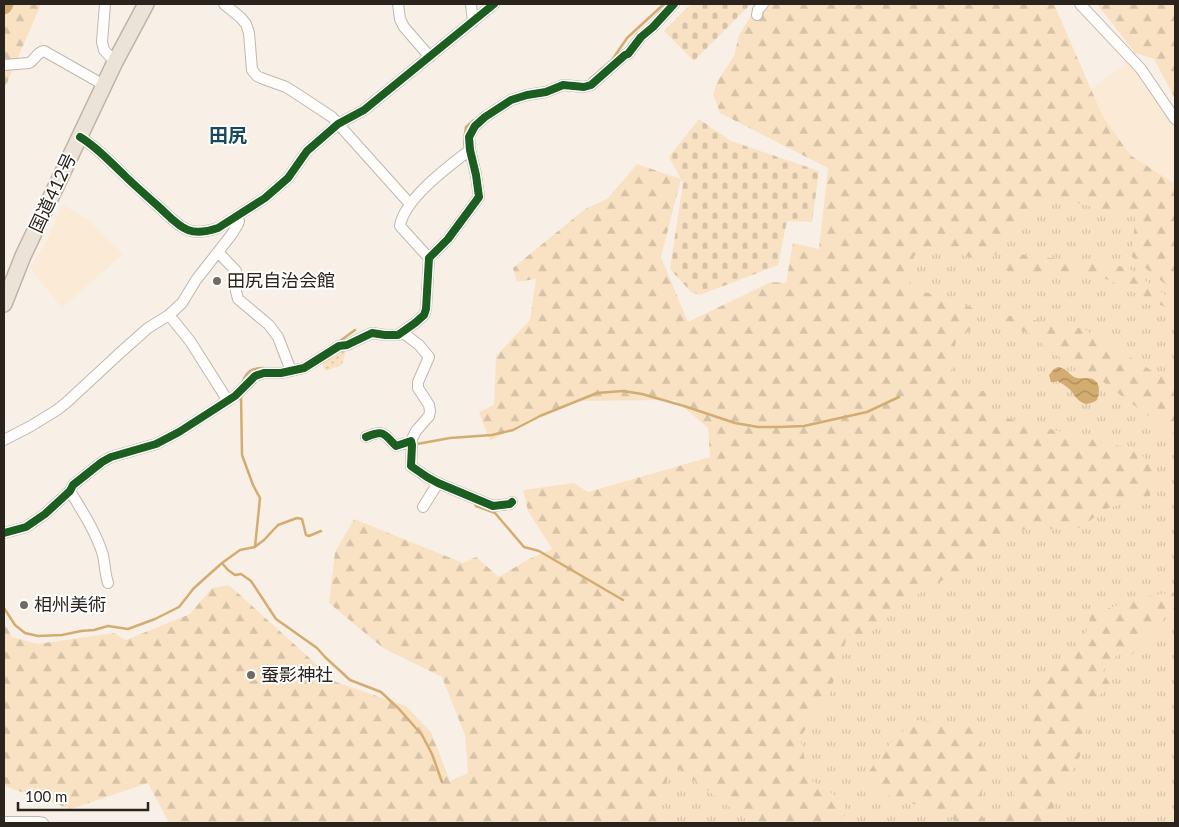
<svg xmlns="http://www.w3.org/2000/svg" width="1179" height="827" font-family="Lato,'Noto Sans JP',sans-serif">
  <defs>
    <pattern id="grass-tufts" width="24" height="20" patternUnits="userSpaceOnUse" patternTransform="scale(1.25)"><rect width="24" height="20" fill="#f9e2c3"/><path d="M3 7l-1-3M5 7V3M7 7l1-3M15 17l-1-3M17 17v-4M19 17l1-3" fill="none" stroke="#d6c2a7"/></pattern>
    <pattern id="forest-firs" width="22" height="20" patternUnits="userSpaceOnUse" patternTransform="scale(1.25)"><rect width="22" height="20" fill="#f9e2c3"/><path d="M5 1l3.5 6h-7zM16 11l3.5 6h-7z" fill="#d6c2a7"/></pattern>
    <pattern id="cemetery-stones" width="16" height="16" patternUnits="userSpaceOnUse" patternTransform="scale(1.25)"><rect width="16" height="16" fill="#f9e2c3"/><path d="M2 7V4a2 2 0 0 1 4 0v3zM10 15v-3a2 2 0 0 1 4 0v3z" fill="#d6c2a7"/></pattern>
    <pattern id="park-dots" width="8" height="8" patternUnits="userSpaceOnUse" patternTransform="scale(1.25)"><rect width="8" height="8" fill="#f9e2c3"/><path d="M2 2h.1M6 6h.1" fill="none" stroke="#d6c2a7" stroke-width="1.8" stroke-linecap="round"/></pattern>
    <pattern id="water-waves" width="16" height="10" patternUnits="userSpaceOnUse" patternTransform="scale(1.25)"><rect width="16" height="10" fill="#d3ac71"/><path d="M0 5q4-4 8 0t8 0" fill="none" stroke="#ab8c5c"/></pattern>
  </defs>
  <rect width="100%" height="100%" fill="#f8f0e6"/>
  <path fill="#faead6" d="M 1130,60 L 1139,70 L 1175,126 L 1175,185 L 1133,173 L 1088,92 Z
    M 62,204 L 88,220 L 123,254 L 62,308 L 30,268 L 47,240 L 56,220 Z"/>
  <path fill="url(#grass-tufts)" d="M 1048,183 L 1175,185 L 1175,823 L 644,823 L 914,244 Z"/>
  <path fill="url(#forest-firs)" d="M 4,4 L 41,4 L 4,90 Z
    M 764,4 L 1054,4 L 1103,117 L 1130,155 L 1175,184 L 1175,292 L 1132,257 L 1135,217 L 1049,196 L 988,262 L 927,246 L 914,256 L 910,287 L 976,309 L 977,326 L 956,338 L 950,390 L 986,391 L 993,415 L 1136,450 L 1153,466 L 1150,496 L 1105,509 L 1080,528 L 1003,530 L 992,552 L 885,613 L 875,630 L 846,640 L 828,699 L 800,737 L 809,779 L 844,801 L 845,815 L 838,823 L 751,823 L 672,764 L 658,810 L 664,823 L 169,823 L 148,783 L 71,809 L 4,786 L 4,623 L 12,637 L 37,644 L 114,633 L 126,640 L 190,614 L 212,588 L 229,585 L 336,682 L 406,706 L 431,732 L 450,781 L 468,773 L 465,735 L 442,677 L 383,648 L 329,603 L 335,552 L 354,519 L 463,563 L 476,557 L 499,577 L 529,559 L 552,549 L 528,511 L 523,490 L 574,483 L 588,492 L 710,457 L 708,428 L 675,400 L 578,401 L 530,419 L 490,441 L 479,412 L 494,405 L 496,356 L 530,320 L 536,279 L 517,282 L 513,268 L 585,209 L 607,199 L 637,164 L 681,179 L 661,257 L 688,322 L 771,282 L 786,283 L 793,243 L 819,249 L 828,168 L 720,113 L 713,94 L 718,80 L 734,56 L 739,35 L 752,14 Z
    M 1097,4 L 1175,4 L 1175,99 L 1154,59 L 1135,53 Z
    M 1010,253 L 1127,267 L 1175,302 L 1175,312 L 1106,279 L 1001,270 Z
    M 989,312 L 1084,329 L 1157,374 L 1174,374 L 1175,434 L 1151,418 L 1102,381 L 1049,351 L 1033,334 L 991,321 Z
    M 1175,592 L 1175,606 L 1129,658 L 1119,653 L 1102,672 L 1110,684 L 1093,702 L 1080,756 L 1045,823 L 996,823 L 1005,801 L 1012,800 L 1034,729 L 1025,694 L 1082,647 L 1091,614 L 1143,597 Z
    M 918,720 L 970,725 L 991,761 L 977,808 L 987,823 L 956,823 L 949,814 L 903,801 L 877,791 L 867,774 L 895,737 Z"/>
  <path fill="url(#cemetery-stones)" d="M 691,4 L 751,4 L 694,61 L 664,31 Z
    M 699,119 L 731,141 L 819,171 L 812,222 L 787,221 L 778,265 L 700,295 L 691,292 L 670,269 L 683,183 L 669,157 Z"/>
  <path fill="url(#park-dots)" d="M 342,350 L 346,351 L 342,365 L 325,371 L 322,362 Z"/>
  <path fill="url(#water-waves)" d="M 1058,367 C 1066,368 1068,373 1074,377 C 1078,379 1082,378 1086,378 C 1100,378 1101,389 1097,400 C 1085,408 1079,402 1072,392 C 1069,388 1063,384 1058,381 L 1055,382 L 1051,382 L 1049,375 L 1054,369 Z"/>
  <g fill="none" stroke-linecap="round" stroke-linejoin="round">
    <path stroke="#d3ac71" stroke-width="2.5" d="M 590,79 L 612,60 L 627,38 L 664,4
      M 465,148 L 464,141 L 466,127 L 474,120
      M 340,341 L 355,330
      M 242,383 C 247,371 251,368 264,368
      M 417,444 L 450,438 L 492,435 L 513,430 L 540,416 L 597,393 L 623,391 L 642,394 L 684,406 L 735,423 L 758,427 L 778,427 L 804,426 L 867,412 L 899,397
      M 474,501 L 476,506 L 495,513 L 524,547 L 539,551 L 623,600
      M 256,546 L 264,540 L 278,525 L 297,518 L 302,519 L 306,535 L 309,536 L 321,531
      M 222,563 L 228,570 L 235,575 L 241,574 L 251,581 L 276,619 L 317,648 L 325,657 L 350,680 L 381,692 L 399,709 L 422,735 L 432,754 L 442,782
      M 4,608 L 15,625 L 25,633 L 38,636 L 62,635 L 81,631 L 94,630 L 108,626 L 128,629 L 155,619 L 179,607 L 194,588 L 222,563 L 240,550 L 255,547 L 260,498 L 253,485 L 242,455 L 241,395"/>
    <path stroke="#d3ac71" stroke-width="15" d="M 4,7 L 6,4"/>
    <g stroke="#bfb8b0" stroke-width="12">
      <path id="minor" d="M 105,4 L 102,42 L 104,50 L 115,62
        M 224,4 L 240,17 L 246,24 L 249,33 L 252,70 L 257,76 L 261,78 L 286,87 L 294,92 L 332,117 L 410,204
        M 398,4 L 400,19 L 404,27 L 430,57
        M 471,4 L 473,22
        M 1080,4 L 1141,69 L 1175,119
        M 757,15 L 758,10 L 763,4
        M 4,65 L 29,63 C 35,60 37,52 44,51 L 104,85
        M 80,137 C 97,147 110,162 124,175 C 135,186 147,196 158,206 C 167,214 177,226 188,230 C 198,234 209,231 218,228 L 265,198 L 288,178 L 307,151 L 338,124 L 364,110 L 494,4
        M 218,252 L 236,271 L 236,291 L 238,299 L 269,325 L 278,337 L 291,371
        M 429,258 L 400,226 C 404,199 449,166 470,150
        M 169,315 L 190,341 L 228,401
        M 402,332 L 419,345 L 429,357 L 418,382 L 418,388 L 429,405 L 430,411 L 429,416 L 416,431 L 411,441
        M 366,437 C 384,429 384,434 396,446 L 411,441 L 412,445 L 411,466 L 427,477 L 438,483 L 493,506 L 510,504 L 512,502
        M 4,440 L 31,426 L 57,410 L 67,402 L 121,352 L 148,328 L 169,315 L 182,303 L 196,280 L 232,234 L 238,224 L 239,221 L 237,216
        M 70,491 C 82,511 96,532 103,555 C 105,565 105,574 108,583
        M 423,507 L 438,483
        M 4,533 L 26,527 L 45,514 L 70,491 L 73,485 L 102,462 L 111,457 L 156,444 L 179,432 L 235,396 L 255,376 L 264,373 L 281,373 L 304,368 L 339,346 L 347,345 L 372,333 L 385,335 L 398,335 L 415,323 L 424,315 L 426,309 L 429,258 L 448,239 L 479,197 L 476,175 L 470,150 L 469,137 L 475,126 L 485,117 L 511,100 L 527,95 L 546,92 L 563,85 L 584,87 L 591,85 L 625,55 L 628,54 L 641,37 L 653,27 L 674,4
        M 4,822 L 38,822 L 43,823"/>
    </g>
    <g stroke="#bfb3a3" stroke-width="18">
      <path id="highway" d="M 4,304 L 23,256 L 115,62 L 146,4"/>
    </g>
    <use href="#minor" stroke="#fefdfb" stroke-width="10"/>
    <use href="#highway" stroke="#ebe3d8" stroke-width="15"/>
    <g stroke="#fff" stroke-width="11">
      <path id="cycleway" d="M 80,137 C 97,147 110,162 124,175 C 135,186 147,196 158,206 C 167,214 177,226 188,230 C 198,234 209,231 218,228 L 265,198 L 288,178 L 307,151 L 338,124 L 364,110 L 494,4
        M 366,437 C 384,429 384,434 396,446 L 411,441 L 412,445 L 411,466 L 427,477 L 438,483 L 493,506 L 510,504 L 512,502
        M 4,533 L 26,527 L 45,514 L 70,491 L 73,485 L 102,462 L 111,457 L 156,444 L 179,432 L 235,396 L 255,376 L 264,373 L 281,373 L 304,368 L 339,346 L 347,345 L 372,333 L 385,335 L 398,335 L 415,323 L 424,315 L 426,309 L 429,258 L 448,239 L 479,197 L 476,175 L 470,150 L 469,137 L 475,126 L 485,117 L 511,100 L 527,95 L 546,92 L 563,85 L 584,87 L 591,85 L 625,55 L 628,54 L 641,37 L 653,27 L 674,4"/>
    </g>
    <use href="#cycleway" stroke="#1b5e20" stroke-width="8"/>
  </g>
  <g fill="#736b63" stroke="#fff" stroke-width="2">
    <circle cx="217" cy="281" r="5"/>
    <circle cx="24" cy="605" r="5"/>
    <circle cx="251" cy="675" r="5"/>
  </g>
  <g text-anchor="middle" stroke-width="4" stroke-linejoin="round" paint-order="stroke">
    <g font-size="18" fill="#2b241c" stroke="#fff">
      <text transform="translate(53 193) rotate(-65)" y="6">国道412号</text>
    </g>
    <g font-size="18" fill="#2b241c" stroke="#fff" text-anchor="start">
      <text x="227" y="287">田尻自治会館</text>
      <text x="34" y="611">相州美術</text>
      <text x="261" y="681">蚕影神社</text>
    </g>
    <g font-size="19" font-weight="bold" fill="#17495b" stroke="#fff">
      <text x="228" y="142">田尻</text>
    </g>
  </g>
  <rect width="1179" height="827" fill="none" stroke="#2b241c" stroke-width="10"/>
  <path d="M18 802v8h130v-8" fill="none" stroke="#2b241c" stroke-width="2.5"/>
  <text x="25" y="802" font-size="15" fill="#2b241c" stroke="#ffffff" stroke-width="4" paint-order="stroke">100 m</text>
</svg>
